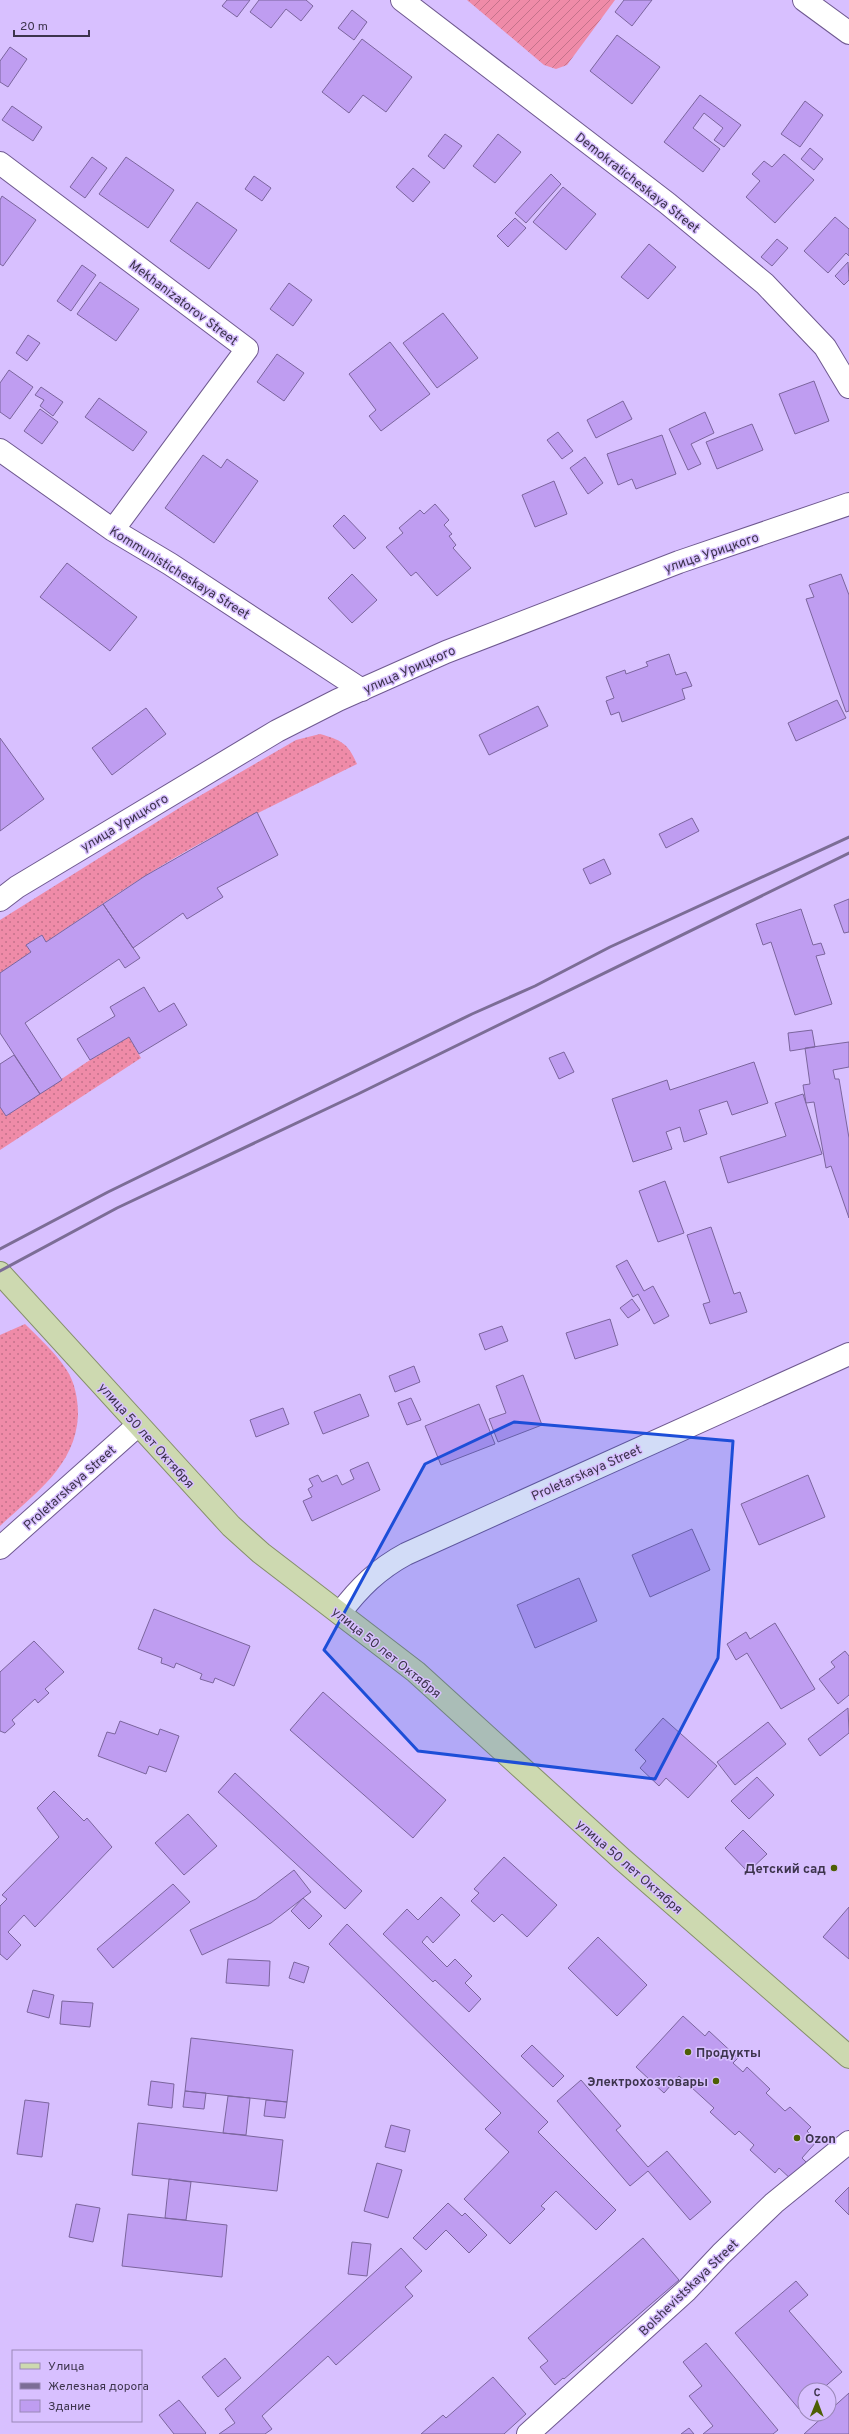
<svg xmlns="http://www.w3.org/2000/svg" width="849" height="2434" font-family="Overpass,sans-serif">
  <defs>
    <pattern id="grass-dots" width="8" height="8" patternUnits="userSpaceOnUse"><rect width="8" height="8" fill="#ef8ba8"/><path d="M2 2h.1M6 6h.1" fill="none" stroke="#c3728b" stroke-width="1.8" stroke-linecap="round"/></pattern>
    <pattern id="garden-furrows" width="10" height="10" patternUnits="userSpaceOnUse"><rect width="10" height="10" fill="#ef8ba8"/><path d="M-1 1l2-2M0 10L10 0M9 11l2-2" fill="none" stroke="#c3728b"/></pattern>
  </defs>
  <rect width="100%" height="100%" fill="#d8c0ff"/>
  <path fill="url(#grass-dots)" d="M 320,734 C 341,740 348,743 357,764 C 285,800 213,833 145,876 C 111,897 79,920 46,942 L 41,935 L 26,945 L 31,952 L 0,973 L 0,920 L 184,805 L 296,740 Z
    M 129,1037 L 141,1058 L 0,1150 L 0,1107 L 6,1116 L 90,1060 Z
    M 25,1324 C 39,1338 55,1352 66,1369 C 75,1382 78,1399 78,1415 C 76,1466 34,1494 0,1526 L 0,1335 Z"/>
  <path fill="url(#garden-furrows)" d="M 467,0 L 615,0 L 567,65 L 556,69 L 544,65 Z"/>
  <path fill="#bf9df1" stroke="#7b659d" d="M 227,0 L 250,0 L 237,17 L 222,6 Z
    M 259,0 L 306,0 L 313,6 L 301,21 L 286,9 L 271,28 L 250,12 Z
    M 624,0 L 652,0 L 632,26 L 615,12 Z
    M 352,10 L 367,22 L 354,40 L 338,28 Z
    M 617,35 L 660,67 L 632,104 L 590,71 Z
    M 362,39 L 412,77 L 386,112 L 363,95 L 349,113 L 322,92 Z
    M 10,47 L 27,59 L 8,87 L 0,82 L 0,61 Z
    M 700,95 L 741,125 L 724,147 L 714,140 L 723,128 L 704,113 L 693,128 L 720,149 L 703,172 L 664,142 Z
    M 805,101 L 823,115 L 800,147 L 781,134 Z
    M 12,106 L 42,127 L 33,141 L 2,120 Z
    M 445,134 L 462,146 L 444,169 L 428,156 Z
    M 498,134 L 521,152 L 495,183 L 473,166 Z
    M 810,148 L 823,159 L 814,170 L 801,159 Z
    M 784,154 L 814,180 L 775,223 L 746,197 L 760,181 L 752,174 L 764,161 L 772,167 Z
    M 92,157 L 107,168 L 85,198 L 70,187 Z
    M 126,157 L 174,190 L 148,228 L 99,194 Z
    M 413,168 L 430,182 L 413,202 L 396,187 Z
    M 551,174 L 561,184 L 526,223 L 515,213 Z
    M 254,176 L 271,188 L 262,201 L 245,189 Z
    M 563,187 L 596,214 L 566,250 L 533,222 Z
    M 2,196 L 36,220 L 3,266 L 0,264 L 0,200 Z
    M 197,202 L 237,230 L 209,269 L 170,241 Z
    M 835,217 L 849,229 L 849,256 L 846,253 L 828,273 L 804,251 Z
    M 515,218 L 526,228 L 508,247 L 497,236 Z
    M 777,239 L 788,248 L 772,266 L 761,257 Z
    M 649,244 L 676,267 L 648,299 L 621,277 Z
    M 848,262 L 849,280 L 844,285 L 835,276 Z
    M 82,265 L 96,275 L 71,311 L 57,301 Z
    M 100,282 L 139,309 L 116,341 L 77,314 Z
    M 289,283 L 312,300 L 293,326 L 270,309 Z
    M 443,313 L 478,358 L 437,388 L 403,343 Z
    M 28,335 L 40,343 L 27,361 L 16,353 Z
    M 390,342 L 430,394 L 381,431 L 369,416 L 376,410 L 349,374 Z
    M 277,354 L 304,373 L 284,401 L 257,382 Z
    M 9,370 L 33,387 L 10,419 L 0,412 L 0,383 Z
    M 814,381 L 829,421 L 795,434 L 779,394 Z
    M 41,387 L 63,402 L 53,416 L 40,406 L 44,400 L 35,395 Z
    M 99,398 L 147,432 L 133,451 L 85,417 Z
    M 623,401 L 632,419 L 596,438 L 587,420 Z
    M 40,409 L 58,422 L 42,444 L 24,431 Z
    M 705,412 L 714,433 L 691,444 L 701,464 L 688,470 L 669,429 Z
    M 752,424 L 763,450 L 717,469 L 706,442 Z
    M 558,432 L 573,451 L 562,459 L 547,440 Z
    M 662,435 L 676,474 L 636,489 L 632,479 L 618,485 L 607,454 Z
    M 203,455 L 221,468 L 227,459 L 258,481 L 214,543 L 165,508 Z
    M 585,457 L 603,483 L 588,494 L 570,468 Z
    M 554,481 L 567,514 L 535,527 L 522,495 Z
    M 435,504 L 449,520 L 444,525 L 452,534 L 449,536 L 456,545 L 453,548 L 471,568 L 437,596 L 416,572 L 411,576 L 386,547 L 403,533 L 399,528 L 420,510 L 424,514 Z
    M 344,515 L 366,538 L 354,549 L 333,526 Z
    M 67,563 L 137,617 L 110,651 L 40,597 Z
    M 352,574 L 377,600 L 352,623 L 328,598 Z
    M 841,574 L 849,595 L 849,711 L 846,712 L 806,599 L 814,597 L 809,585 Z
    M 669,654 L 676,675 L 686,672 L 692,686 L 682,689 L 685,699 L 622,722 L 619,712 L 611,715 L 606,701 L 614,698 L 606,677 L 625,670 L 626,674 L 648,666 L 646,662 Z
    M 837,700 L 846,718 L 796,741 L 788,723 Z
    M 538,706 L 548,726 L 489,755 L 479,735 Z
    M 146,708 L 166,734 L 112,775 L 92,748 Z
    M 0,738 L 44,799 L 0,831 Z
    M 257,812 L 278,855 L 217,888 L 223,897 L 187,919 L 183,913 L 133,948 L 103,904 L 145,876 Z
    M 692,818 L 699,831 L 666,848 L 659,834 Z
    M 604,859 L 611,874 L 590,884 L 583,869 Z
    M 849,899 L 849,932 L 844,933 L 834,905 Z
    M 103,904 L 140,958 L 125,968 L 119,959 L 25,1023 L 62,1080 L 40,1094 L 0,1033 L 0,973 L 31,952 L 26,945 L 42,935 L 46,942 Z
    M 801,909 L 813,945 L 821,943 L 825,954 L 816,956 L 832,1004 L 795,1015 L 771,942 L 763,945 L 756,924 Z
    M 144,987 L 159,1012 L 174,1003 L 187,1025 L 139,1054 L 129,1037 L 90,1060 L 77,1039 L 115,1016 L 110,1007 Z
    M 812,1030 L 815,1047 L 790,1051 L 788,1033 Z
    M 849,1042 L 849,1067 L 833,1070 L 835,1079 L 839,1079 L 849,1138 L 849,1218 L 831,1166 L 826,1168 L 814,1102 L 806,1103 L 803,1085 L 810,1084 L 805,1048 Z
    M 564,1052 L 574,1072 L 559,1079 L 549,1058 Z
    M 14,1055 L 40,1094 L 6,1116 L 0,1107 L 0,1064 Z
    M 754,1062 L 768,1103 L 732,1115 L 727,1101 L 699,1110 L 707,1134 L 684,1142 L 680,1127 L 666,1132 L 672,1149 L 633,1162 L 612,1099 L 667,1080 L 670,1090 Z
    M 803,1094 L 822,1154 L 728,1183 L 720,1157 L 786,1136 L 775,1103 Z
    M 665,1181 L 684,1233 L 658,1242 L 639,1191 Z
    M 711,1227 L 734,1294 L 740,1292 L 747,1312 L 710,1324 L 703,1304 L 710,1302 L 687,1235 Z
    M 627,1260 L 644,1291 L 653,1286 L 669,1316 L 654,1324 L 638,1294 L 633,1297 L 616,1266 Z
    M 632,1299 L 640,1310 L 628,1318 L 620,1308 Z
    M 610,1319 L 618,1345 L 575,1359 L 566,1333 Z
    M 502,1326 L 508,1341 L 485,1350 L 479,1334 Z
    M 414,1366 L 420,1382 L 395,1392 L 389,1376 Z
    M 523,1375 L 542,1425 L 498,1442 L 489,1419 L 506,1413 L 496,1386 Z
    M 360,1394 L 369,1416 L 323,1434 L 314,1412 Z
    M 411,1398 L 421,1420 L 407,1425 L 398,1403 Z
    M 479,1404 L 495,1444 L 441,1465 L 425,1426 Z
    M 283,1408 L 289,1424 L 256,1437 L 250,1420 Z
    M 368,1462 L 380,1490 L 312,1521 L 303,1501 L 312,1497 L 308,1489 L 313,1486 L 309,1479 L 318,1475 L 322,1482 L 337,1475 L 342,1485 L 354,1479 L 350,1470 Z
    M 808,1475 L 825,1517 L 759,1545 L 741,1504 Z
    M 692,1529 L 710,1570 L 650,1597 L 632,1555 Z
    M 579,1578 L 597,1621 L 535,1648 L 517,1605 Z
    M 154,1609 L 250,1646 L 234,1686 L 215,1678 L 213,1683 L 200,1679 L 202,1674 L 176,1663 L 174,1668 L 167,1665 L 161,1663 L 162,1658 L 138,1649 Z
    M 775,1623 L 815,1689 L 781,1709 L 747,1653 L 736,1660 L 727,1644 L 746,1632 L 750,1639 Z
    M 34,1641 L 64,1672 L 45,1689 L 49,1693 L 38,1703 L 35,1699 L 12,1720 L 15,1724 L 5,1733 L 0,1731 L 0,1672 Z
    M 845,1651 L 849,1656 L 849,1695 L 838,1704 L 819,1679 L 835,1667 L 831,1662 Z
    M 323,1692 L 446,1800 L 413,1838 L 290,1730 Z
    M 848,1708 L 849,1733 L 820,1756 L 808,1739 Z
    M 663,1718 L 717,1766 L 688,1798 L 666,1778 L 659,1786 L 640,1768 L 646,1761 L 635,1750 Z
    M 120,1721 L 158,1735 L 160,1729 L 179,1736 L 166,1772 L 149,1766 L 146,1774 L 98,1756 L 107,1732 L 115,1734 Z
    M 768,1722 L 786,1744 L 735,1785 L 717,1762 Z
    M 235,1773 L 362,1891 L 345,1909 L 218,1792 Z
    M 757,1777 L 774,1795 L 749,1819 L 731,1801 Z
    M 54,1791 L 84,1821 L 87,1818 L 112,1847 L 35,1927 L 24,1915 L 8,1932 L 21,1945 L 7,1960 L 0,1954 L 0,1906 L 7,1899 L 2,1895 L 59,1837 L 37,1808 Z
    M 188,1814 L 217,1846 L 184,1875 L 155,1843 Z
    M 743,1830 L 767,1854 L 748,1872 L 725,1848 Z
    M 504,1857 L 557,1905 L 527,1937 L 502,1914 L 494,1922 L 471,1901 L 479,1893 L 474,1889 Z
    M 294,1870 L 311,1892 L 271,1923 L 202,1955 L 190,1930 L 256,1899 Z
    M 173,1884 L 190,1902 L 113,1968 L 97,1949 Z
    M 441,1897 L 460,1915 L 433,1943 L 427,1936 L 422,1942 L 447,1967 L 455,1959 L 472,1976 L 465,1983 L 481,1999 L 469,2012 L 435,1980 L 433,1982 L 383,1934 L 407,1909 L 418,1920 Z
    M 303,1898 L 322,1916 L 309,1929 L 291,1911 Z
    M 849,1907 L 849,1959 L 823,1937 Z
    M 347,1924 L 548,2122 L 538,2132 L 616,2210 L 596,2230 L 556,2191 L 541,2206 L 545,2209 L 510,2244 L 464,2199 L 509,2152 L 485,2129 L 501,2113 L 329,1944 Z
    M 598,1937 L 647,1985 L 617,2016 L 568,1968 Z
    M 228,1959 L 270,1961 L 269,1986 L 226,1983 Z
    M 294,1962 L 309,1967 L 304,1983 L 289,1978 Z
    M 33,1990 L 54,1995 L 49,2018 L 27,2012 Z
    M 62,2001 L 93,2003 L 90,2027 L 60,2024 Z
    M 683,2016 L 705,2036 L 709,2031 L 738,2058 L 733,2063 L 743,2072 L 747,2067 L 770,2089 L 766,2093 L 785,2111 L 790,2107 L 811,2127 L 807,2131 L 817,2141 L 802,2158 L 808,2164 L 792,2180 L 779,2168 L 775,2173 L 750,2150 L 754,2145 L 739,2131 L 735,2135 L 710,2112 L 714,2108 L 679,2076 L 664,2093 L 636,2067 Z
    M 191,2038 L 293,2050 L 287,2102 L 185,2091 Z
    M 532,2045 L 564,2076 L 553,2087 L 521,2056 Z
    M 581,2080 L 621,2126 L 616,2130 L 648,2167 L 667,2151 L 711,2202 L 690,2220 L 648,2171 L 630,2186 L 557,2101 Z
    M 151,2081 L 174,2084 L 172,2108 L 148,2105 Z
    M 185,2091 L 206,2093 L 204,2109 L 183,2107 Z
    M 228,2096 L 250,2098 L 246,2135 L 223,2133 Z
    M 25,2100 L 49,2103 L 42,2157 L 17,2154 Z
    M 266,2100 L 287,2102 L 285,2118 L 264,2116 Z
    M 138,2123 L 283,2140 L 277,2191 L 132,2175 Z
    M 391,2125 L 410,2130 L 405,2152 L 385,2147 Z
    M 377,2163 L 402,2170 L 388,2218 L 364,2211 Z
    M 169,2179 L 191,2182 L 186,2220 L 165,2218 Z
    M 849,2187 L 849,2215 L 835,2201 Z
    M 448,2203 L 462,2216 L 465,2213 L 487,2235 L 469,2253 L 446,2230 L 426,2250 L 413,2238 Z
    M 76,2204 L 100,2208 L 93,2242 L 69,2237 Z
    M 128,2214 L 227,2225 L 222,2277 L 122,2266 Z
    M 643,2238 L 679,2280 L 564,2379 L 563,2378 L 555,2385 L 540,2367 L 548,2361 L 528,2338 Z
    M 352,2242 L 371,2244 L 367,2276 L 348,2274 Z
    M 401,2248 L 422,2271 L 405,2287 L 413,2296 L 336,2365 L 328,2356 L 262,2416 L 272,2429 L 265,2434 L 219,2434 L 235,2423 L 225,2409 Z
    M 796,2281 L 808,2295 L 789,2311 L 842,2372 L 821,2390 L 805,2390 L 805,2404 L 799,2409 L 735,2333 Z
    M 706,2343 L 778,2430 L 773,2434 L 703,2434 L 713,2426 L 689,2396 L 702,2386 L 683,2362 Z
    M 225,2358 L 241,2378 L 218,2397 L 202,2377 Z
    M 493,2377 L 526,2414 L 504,2434 L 421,2434 L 443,2415 L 446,2418 Z
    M 849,2393 L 849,2434 L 804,2434 L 826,2414 L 829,2414 L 829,2411 Z
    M 179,2400 L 206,2433 L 205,2434 L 174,2434 L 159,2415 Z
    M 689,2428 L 694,2434 L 681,2434 Z"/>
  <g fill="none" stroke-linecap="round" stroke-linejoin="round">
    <g stroke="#6f5990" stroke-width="24">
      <path id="minor" d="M 402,0 L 667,203 L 765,284 L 825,347 L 849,387
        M 804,0 L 849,33
        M 0,163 L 247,349 L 113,530
        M 0,450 L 113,530 L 170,564 L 362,690
        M 0,900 L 17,887 L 277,731 L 338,700 L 446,652 L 679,562 L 849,504
        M 0,1548 L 137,1426
        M 340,1613 C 359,1588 378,1569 406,1554 L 849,1354
        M 528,2434 L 687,2290 L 721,2254 L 774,2203 L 849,2142"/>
    </g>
    <g stroke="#858f6b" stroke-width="24">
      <path id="major" d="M 0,1273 L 231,1526 L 261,1553 L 416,1672 L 623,1860 L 849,2057"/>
    </g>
    <use href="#minor" stroke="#fff" stroke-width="22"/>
    <use href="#major" stroke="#cdd9b0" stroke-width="22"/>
    <path stroke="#7c6d96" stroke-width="3" d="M 0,1249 L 108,1192 L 472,1014 L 535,986 L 610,947 L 849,837
      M 0,1271 L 117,1208 L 358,1094 L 849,853"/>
  </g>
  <path fill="#1d4ed8" fill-opacity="0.2" stroke="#1d4ed8" stroke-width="3" stroke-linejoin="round" d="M 514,1422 L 733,1441 L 718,1658 L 655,1779 L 418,1751 L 324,1650 L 425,1464 Z"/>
  <g fill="#4d5f04" stroke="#d8c0ff" stroke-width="1.5">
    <circle cx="834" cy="1868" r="4"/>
    <circle cx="688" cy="2052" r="4"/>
    <circle cx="716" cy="2081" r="4"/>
    <circle cx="797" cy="2138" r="4"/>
  </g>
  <g text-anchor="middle" stroke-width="3" stroke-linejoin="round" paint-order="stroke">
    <g font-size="13" fill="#3d344d" stroke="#d8c0ff">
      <text transform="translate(638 182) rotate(38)" y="5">Demokraticheskaya Street</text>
      <text transform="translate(184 302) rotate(37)" y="5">Mekhanizatorov Street</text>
      <text transform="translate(711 552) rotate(-19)" y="5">улица Урицкого</text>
      <text transform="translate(180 572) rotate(32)" y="5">Kommunisticheskaya Street</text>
      <text transform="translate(409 669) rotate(-24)" y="5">улица Урицкого</text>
      <text transform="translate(124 822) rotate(-31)" y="5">улица Урицкого</text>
      <text transform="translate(147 1435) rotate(48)" y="5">улица 50 лет Октября</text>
      <text transform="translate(586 1472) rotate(-24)" y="5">Proletarskaya Street</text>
      <text transform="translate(69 1487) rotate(-42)" y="5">Proletarskaya Street</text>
      <text transform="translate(387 1652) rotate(39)" y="5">улица 50 лет Октября</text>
      <text transform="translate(630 1866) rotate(41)" y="5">улица 50 лет Октября</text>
      <text transform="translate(688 2287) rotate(-44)" y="5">Bolshevistskaya Street</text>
    </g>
    <g font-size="13" font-weight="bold" fill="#3d344d" stroke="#d8c0ff" text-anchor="end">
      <text x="826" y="1873">Детский сад</text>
      <text x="696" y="2057" text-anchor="start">Продукты</text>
      <text x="708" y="2086">Электрохозтовары</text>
      <text x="805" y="2143" text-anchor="start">Ozon</text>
    </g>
  </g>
  <rect x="12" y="2350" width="130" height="72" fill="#d8c0ff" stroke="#9a88b8"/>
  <rect x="20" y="2363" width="20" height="6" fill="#cdd9b0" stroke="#9a88b8"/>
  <text x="48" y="2370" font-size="12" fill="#3d344d">Улица</text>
  <rect x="20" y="2383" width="20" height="6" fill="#7c6d96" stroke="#9a88b8"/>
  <text x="48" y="2390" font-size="12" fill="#3d344d">Железная дорога</text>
  <rect x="20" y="2400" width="20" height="12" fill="#bf9df1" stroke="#9a88b8"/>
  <text x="48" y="2410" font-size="12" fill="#3d344d">Здание</text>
  <g transform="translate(817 2402) rotate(1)"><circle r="19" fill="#d8c0ff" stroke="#9a88b8"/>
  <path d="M0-3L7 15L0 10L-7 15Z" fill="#4d5f04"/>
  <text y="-6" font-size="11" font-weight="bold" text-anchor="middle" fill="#3d344d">С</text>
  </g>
  <path d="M14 30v6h75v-6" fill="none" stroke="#3d344d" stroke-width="2"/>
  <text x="20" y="30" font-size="12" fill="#3d344d" stroke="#d8c0ff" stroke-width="3" paint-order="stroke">20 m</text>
</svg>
